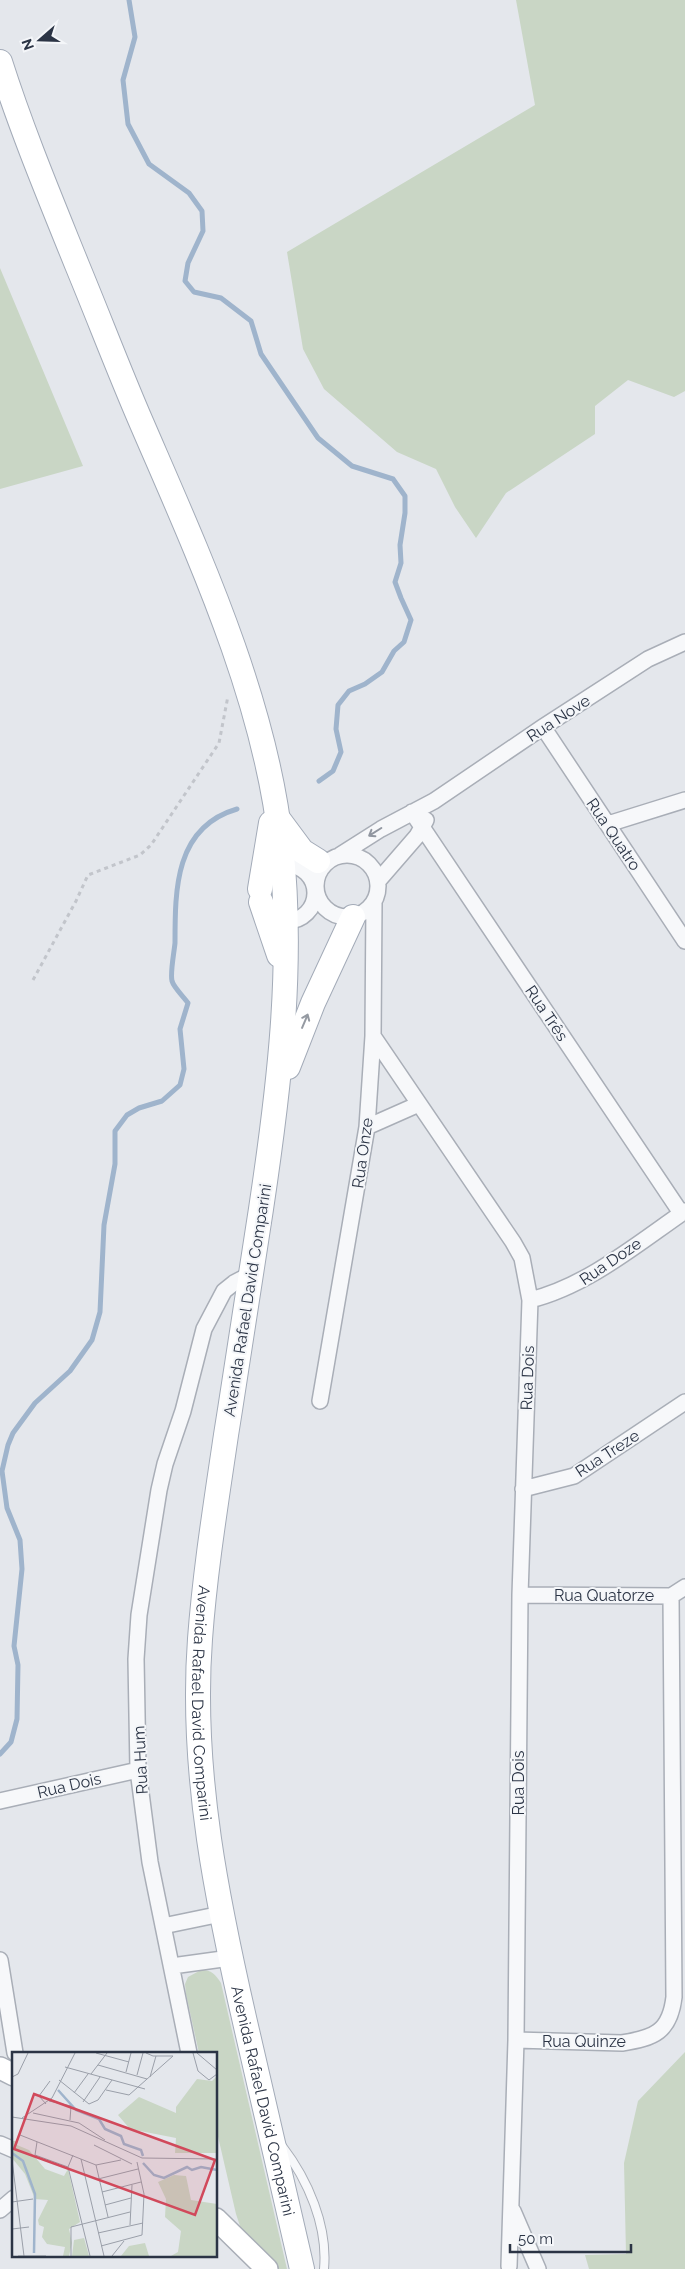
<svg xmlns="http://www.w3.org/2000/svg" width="685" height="2269" font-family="Raleway,sans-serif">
  <rect width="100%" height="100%" fill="#e4e7ec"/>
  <path fill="#c9d6c5" d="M 516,0 L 685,0 L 685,391 L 674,397 L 628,380 L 595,406 L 595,434 L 506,493 L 476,538 L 455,507 L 436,469 L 397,452 L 324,389 L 303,349 L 287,252 L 535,105 Z
    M 0,268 L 83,466 L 0,489 Z
    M 201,1970 C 212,1970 215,1974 221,1983 L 287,2269 L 279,2269 L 251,2242 L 241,2229 L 236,2214 L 216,2128 L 216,2053 L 199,2053 L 186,1994 L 185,1984 L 188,1977 Z
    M 685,2052 L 685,2269 L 589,2269 L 585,2255 L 626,2254 L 624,2163 L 638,2101 Z"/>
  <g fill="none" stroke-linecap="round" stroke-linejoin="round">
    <path stroke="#9fb4cc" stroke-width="5" d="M 129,0 L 135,37 L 123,80 L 128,124 L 149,164 L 189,193 L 202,211 L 203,231 L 188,263 L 185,281 L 194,292 L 221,298 L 251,321 L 261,354 L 318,438 L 352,466 L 393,479 L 405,496 L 405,513 L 400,545 L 401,563 L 395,582 L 401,598 L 411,620 L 404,642 L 394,651 L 382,672 L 365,684 L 349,691 L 338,705 L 336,729 L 341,752 L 333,771 L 319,781
      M 0,1754 L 11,1742 L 17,1719 L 18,1665 L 14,1646 L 22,1569 L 20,1540 L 7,1508 L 2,1471 L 8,1445 L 13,1433 L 35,1403 L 70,1371 L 92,1340 L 100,1312 L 104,1225 L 115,1164 L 115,1131 L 127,1115 L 139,1108 L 162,1101 L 180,1085 L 184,1069 L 180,1029 L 188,1003 C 184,997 174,988 172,981 C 170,973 174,953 175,943 C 175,889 175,827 237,809"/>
    <g stroke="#a9aeb7" stroke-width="10">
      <path id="lane" d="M 282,2146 C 308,2180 328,2226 324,2269"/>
    </g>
    <g stroke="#a9aeb7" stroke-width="18">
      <path id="street" d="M 543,727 L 685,941
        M 412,812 L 681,1213
        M 608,824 L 685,800
        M316 886a31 31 0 1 1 62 0a31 31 0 1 1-62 0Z
        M 340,855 L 381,829 L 434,801 L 543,727 L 648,659 L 685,642
        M259 893a28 28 0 1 1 56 0a28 28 0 1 1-56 0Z
        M 378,881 L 417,836 L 426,820
        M 373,1036 L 513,1242 L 522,1258 L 530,1300 L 520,1595 L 516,2040 L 509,2266
        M 367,1127 L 419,1104
        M 530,1300 C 587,1286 637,1244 685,1211
        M 320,1401 L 367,1127 L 373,1036 L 374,902
        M 523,1489 L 574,1476 L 685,1402
        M 520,1595 L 671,1596 L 685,1587
        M 0,1801 L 138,1770
        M 163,1926 L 221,1914
        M 0,1960 L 15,2053
        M 172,1966 L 230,1958
        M 516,2040 L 622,2043 C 654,2038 670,2032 674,1997 L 671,1596
        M 189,2053 L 150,1862 L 138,1770 L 136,1659 L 139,1615 L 159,1490 L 165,1464 L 183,1411 L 204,1329 L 224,1291 L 234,1283 L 251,1274
        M 0,2144 L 14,2150
        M 0,2210 L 14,2198
        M 513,2211 L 538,2269"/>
    </g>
    <g stroke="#a9aeb7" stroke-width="24">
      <path id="secondary" d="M 0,2068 L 14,2075
        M 216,2219 L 267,2269"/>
    </g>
    <g stroke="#a3abb8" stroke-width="26">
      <g id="primary">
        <path id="s1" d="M 0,62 C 22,131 50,198 77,265 C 99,318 119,371 142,424 C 199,556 266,701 281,845 C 294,967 279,1089 261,1209 C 249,1285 238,1360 226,1435 C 216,1503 205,1571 200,1639 C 190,1773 218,1906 248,2035 C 266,2113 284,2191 302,2269"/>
        <path d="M 279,820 L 302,851 L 318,861"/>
        <path d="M 260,889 L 271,823"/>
        <path d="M 261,902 L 279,955"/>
        <path d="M 288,1067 L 313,1003 L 353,917"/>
      </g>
    </g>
    <path stroke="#c2c5cb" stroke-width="3" stroke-dasharray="4 4" stroke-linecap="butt" d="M 33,980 L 76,901 L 88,875 L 140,855 L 151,845 L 219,743 L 228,696"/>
    <use href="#lane" stroke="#f7f8fa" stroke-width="8"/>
    <use href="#street" stroke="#f7f8fa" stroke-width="15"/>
    <use href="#secondary" stroke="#fff" stroke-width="21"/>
    <use href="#primary" stroke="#fff" stroke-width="24"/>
  </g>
  <defs><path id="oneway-shaft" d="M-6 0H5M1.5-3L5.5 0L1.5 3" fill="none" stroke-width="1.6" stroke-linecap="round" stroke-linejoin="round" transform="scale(1.25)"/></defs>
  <use stroke="#9196a0" href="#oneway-shaft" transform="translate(375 832) rotate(148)"/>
  <use stroke="#959aa2" href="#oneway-shaft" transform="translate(305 1021) rotate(-67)"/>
  <g text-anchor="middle" stroke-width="4" stroke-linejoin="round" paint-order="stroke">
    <g font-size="16" fill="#2b3445" stroke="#f4f6f9">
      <text transform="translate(558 718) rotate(-33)" y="6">Rua Nove</text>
      <text transform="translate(614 834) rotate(56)" y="6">Rua Quatro</text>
      <text transform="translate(547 1013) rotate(56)" y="6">Rua Três</text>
      <text transform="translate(362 1153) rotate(-82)" y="6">Rua Onze</text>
      <text transform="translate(610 1261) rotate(-34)" y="6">Rua Doze</text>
      <text transform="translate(247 1300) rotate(-81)" y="6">Avenida Rafael David Comparini</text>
      <text transform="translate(527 1378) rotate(-88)" y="6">Rua Dois</text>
      <text transform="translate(607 1453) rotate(-33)" y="6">Rua Treze</text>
      <text x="604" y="1601">Rua Quatorze</text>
      <text dy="6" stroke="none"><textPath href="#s1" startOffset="1698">Avenida Rafael David Comparini</textPath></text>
      <text transform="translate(140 1760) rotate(-93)" y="6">Rua Hum</text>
      <text transform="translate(518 1783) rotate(-90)" y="6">Rua Dois</text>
      <text transform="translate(69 1785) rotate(-13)" y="6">Rua Dois</text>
      <text x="584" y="2047">Rua Quinze</text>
      <text dy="6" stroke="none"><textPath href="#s1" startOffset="2102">Avenida Rafael David Comparini</textPath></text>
    </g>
  </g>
  <g transform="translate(12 2052)">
    <rect width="205" height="205" fill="#e4e7ec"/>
    <path d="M 205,24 L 205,101 L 163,101 L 164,86 L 118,77 L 106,63 L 127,45 L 164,61 L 164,55 L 185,27 L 200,29 ZM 0,89 L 6,89 L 5,93 L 17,98 L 33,117 L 52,124 L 56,117 L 68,170 L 57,177 L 60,191 L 57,204 L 51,204 L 53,195 L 35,192 L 30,185 L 32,175 L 27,173 L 26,168 L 36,148 L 23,147 L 13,122 L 0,106 ZM 162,123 L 174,124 L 179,148 L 205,152 L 205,204 L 159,204 L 166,200 L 169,179 L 153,165 L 154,147 L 146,130 ZM 72,186 L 77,204 L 60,204 L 62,188 ZM 133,191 L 137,204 L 109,204 L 117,194 Z" fill="#c9d6c5"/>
    <path fill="none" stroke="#9fb4cc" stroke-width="2.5" d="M 46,38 L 64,58 L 87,67 L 93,77 L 109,84 L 112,92 L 129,98 L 131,104M 0,101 L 11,109 L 23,142 L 22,201M 131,111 L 142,123 L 152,126 L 175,115 L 180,118 L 189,115 L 205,118"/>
    <path fill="none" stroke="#9a9fa9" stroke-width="1" d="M 84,1 L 117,10M 181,1 L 186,19 L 197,28 L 205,22M 185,1 L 205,18M 86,13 L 135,27M 53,15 L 133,37M 114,20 L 119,1M 79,22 L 95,1M 125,23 L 131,1M 0,25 L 6,22 L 16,1M 138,25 L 144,4M 47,28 L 77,52 L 86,48 L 100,28M 94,38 L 117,43 L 161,4 L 141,4 L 134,1M 62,41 L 76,22M 37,49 L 59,54 L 58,68M 71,50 L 88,25M 34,52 L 27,44 L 38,29M 21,61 L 67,71 L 93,88M 0,65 L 59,74 L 130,106 L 205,107M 10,66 L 40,46 L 63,1M 8,83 L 84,113 L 109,108M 25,90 L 23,103 L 56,115M 82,93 L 120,112M 61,103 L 56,115 L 78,204M 69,107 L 92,204M 0,108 L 12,204M 84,113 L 96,165M 86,127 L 126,117M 90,140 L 129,130M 0,150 L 21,147M 93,153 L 119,146M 118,173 L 120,133M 0,177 L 17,175M 86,181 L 131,171M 89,194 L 130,183 L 132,142 L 125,110M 6,204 L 34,204M 59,204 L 59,175 L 118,160M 100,204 L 112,189"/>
    <path fill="#d1495b" fill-opacity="0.15" stroke="#d1495b" stroke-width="2.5" d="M 22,42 L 203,108 L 183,163 L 2,97 Z"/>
    <rect width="205" height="205" fill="none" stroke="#2b3445" stroke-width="2.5"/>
  </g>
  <g transform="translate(40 40) rotate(250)" stroke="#f4f6f9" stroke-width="4" paint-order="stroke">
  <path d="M0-4L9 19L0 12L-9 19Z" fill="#2b3445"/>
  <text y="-8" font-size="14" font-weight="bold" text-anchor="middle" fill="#2b3445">N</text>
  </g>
  <path d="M510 2244v8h121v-8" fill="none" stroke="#2b3445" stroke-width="2.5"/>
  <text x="518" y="2244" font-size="15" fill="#2b3445" stroke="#f4f6f9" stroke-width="4" paint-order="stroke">50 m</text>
</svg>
